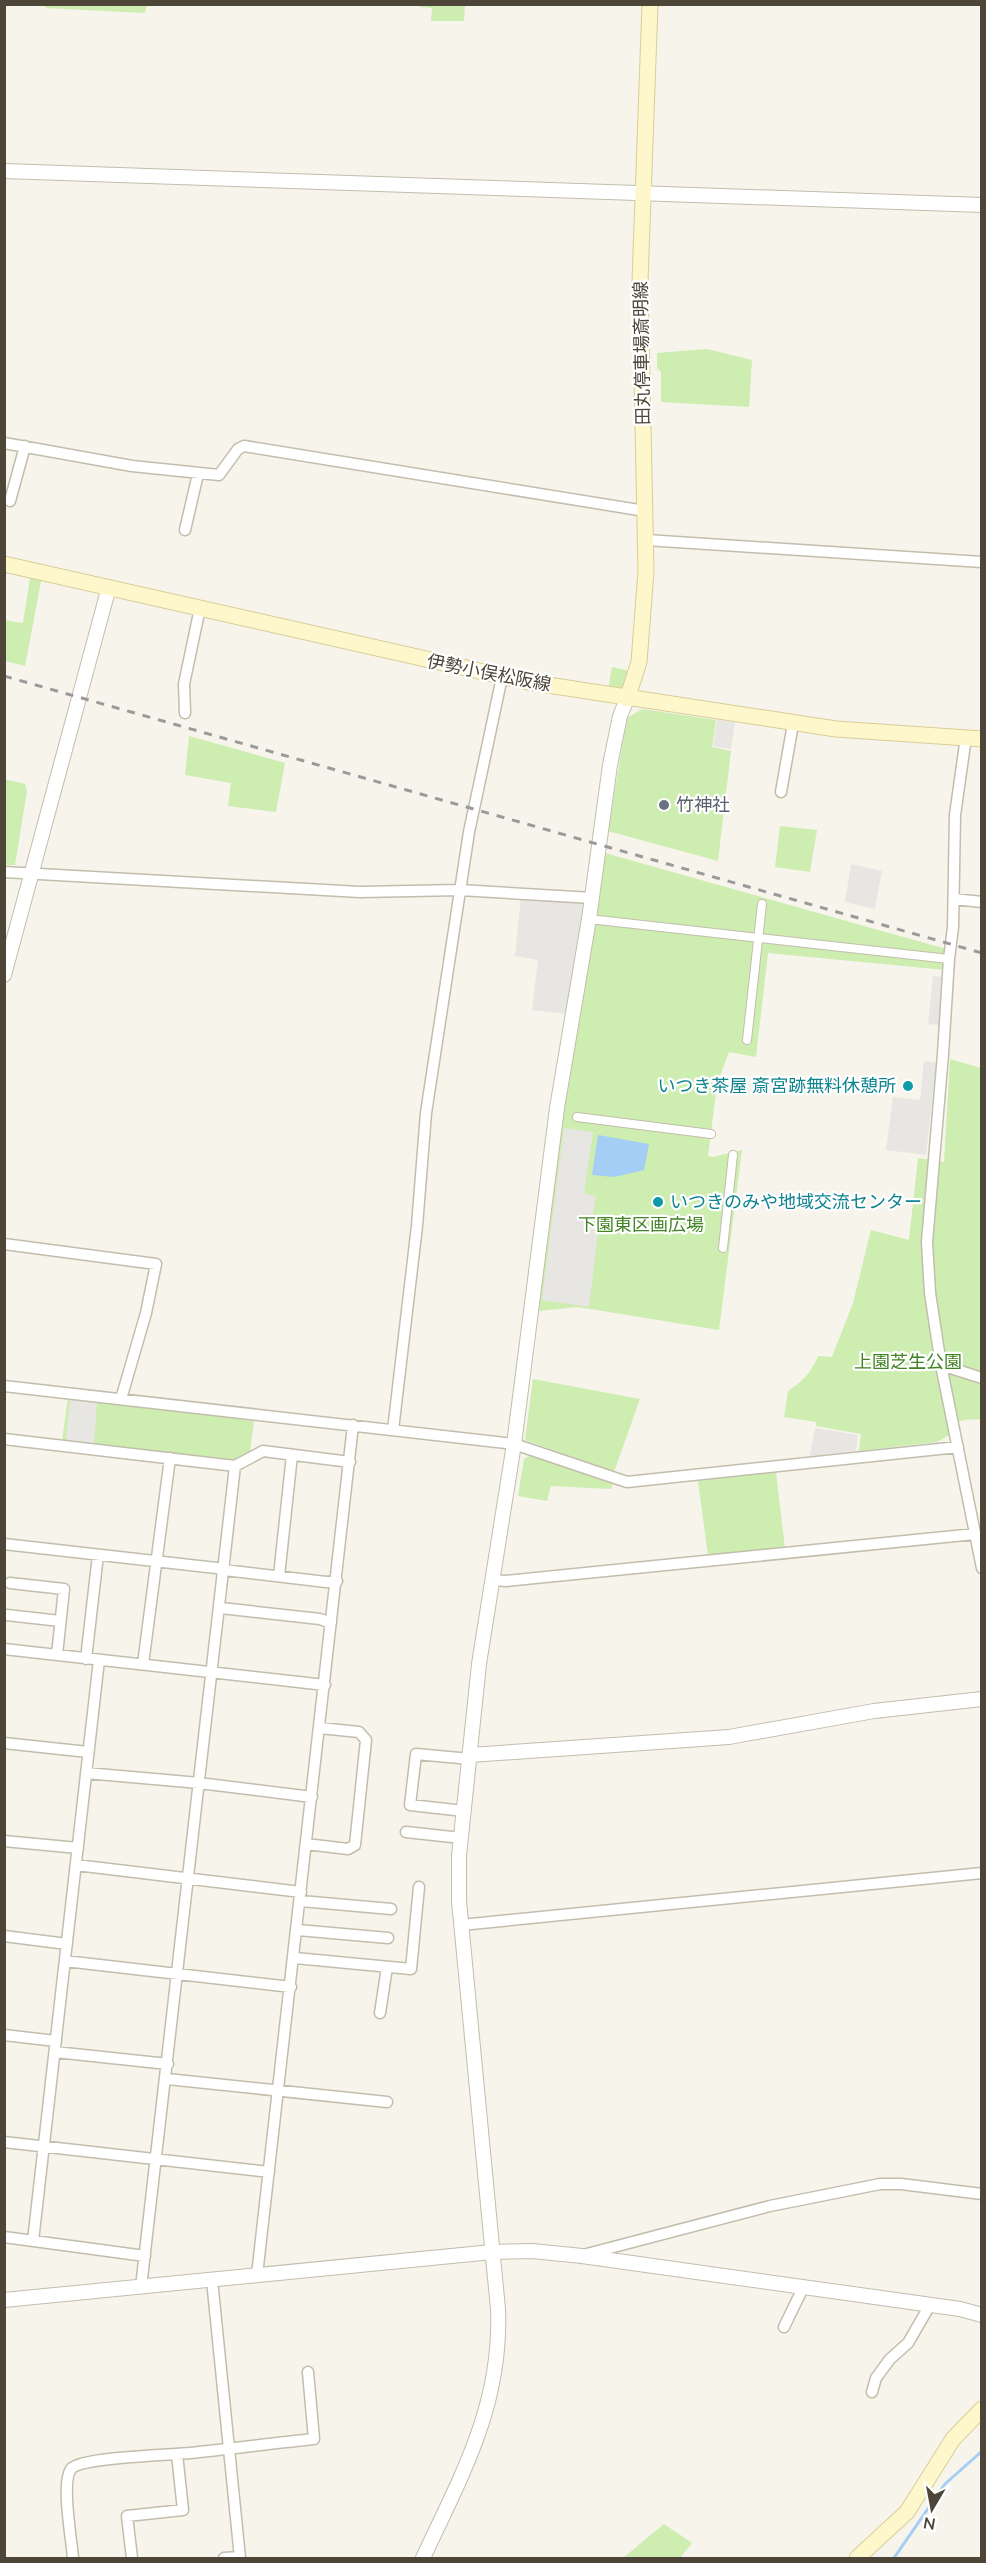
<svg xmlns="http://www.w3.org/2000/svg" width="986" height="2563" font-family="'Nunito Sans','Noto Sans JP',sans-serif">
  <rect width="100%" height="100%" fill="#f6f4eb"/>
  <path fill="#cdedb1" d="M 46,4 L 147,4 L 147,5 L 145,13 L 46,8 Z
    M 420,5 L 465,5 L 464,21 L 431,21 L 432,8 L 420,7 Z
    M 707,349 L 752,360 L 749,407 L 661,402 L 661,372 L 657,368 L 657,353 Z
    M 42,576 L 25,666 L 5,661 L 4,620 L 23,623 L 30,578 Z
    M 612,667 L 630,671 L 624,692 L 608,690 Z
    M 642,709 L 716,720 L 712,747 L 731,751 L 718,861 L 608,831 L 627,718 Z
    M 189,736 L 285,763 L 276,812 L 228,806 L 231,783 L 185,775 Z
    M 4,779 L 25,784 L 27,791 L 15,865 L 5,865 Z
    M 780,826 L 817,830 L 810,872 L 775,867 Z
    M 605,853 L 946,949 L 945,970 L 768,953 L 756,1057 L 729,1052 L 717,1084 L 708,1156 L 713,1157 L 742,1150 L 719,1330 L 578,1307 L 539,1311 L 560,1124 Z
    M 950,1059 L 981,1068 L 981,1419 C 966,1420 952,1418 949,1435 L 937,1442 L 859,1451 L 861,1434 L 816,1426 L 816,1422 L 784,1417 L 788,1391 C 803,1381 811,1373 818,1356 L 832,1357 L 853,1303 L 871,1230 L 909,1240 L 918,1158 L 944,1162 Z
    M 533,1379 L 640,1399 L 614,1472 L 525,1440 Z
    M 68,1397 L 254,1421 L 250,1452 L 236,1461 L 62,1441 Z
    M 529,1456 L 535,1457 L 613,1484 L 611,1489 L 551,1486 L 547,1501 L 518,1496 L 524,1459 Z
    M 776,1472 L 785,1549 L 708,1556 L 698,1481 Z
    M 664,2524 L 692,2543 L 680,2558 L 623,2558 Z"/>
  <path fill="#e8e6e2" d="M 717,720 L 735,722 L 731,749 L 713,746 Z
    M 851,864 L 882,871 L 875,909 L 845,902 Z
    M 521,897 L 582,901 L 586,907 L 568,1014 L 532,1010 L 538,960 L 515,956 Z
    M 933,976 L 943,977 L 939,1025 L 928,1024 Z
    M 924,1061 L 936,1063 L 926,1155 L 886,1150 L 893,1097 L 920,1100 Z
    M 564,1128 L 593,1132 L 584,1193 L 596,1196 L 592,1222 L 599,1223 L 589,1307 L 542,1300 Z
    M 70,1397 L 97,1401 L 94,1445 L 66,1441 Z
    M 815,1428 L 858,1435 L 856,1451 L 810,1456 Z"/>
  <path fill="#a4cef6" d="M 598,1135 L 649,1144 L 644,1170 L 614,1177 L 592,1175 Z"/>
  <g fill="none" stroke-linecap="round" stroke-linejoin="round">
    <path stroke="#a4cef6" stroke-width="3" d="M 894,2558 L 945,2484 L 982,2451"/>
    <g stroke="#c3bdac" stroke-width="10">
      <path id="pedestrian" d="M 589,919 L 949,959
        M 747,1040 L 762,904
        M 577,1117 L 711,1134
        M 723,1248 L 733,1155"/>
    </g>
    <g stroke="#c3bdac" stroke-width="13">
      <path id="minor" d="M 4,443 L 132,466 L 219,475 L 238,449 L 244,446 L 645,511
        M 10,501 L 25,446
        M 185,530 L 198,474
        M 646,540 L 982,562
        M 185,713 L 184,684 L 200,608
        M 966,737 L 955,815 L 953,927 L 949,959 L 943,1054 L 927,1242 L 930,1293 L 941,1365 L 982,1568
        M 781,792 L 793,724
        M 4,872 L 360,892 L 460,890 L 592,898
        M 954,899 L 982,902
        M 4,1244 L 156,1264 L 146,1313 L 121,1399
        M 941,1365 L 982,1378
        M 4,1386 L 514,1444 L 627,1482 L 958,1447
        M 393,1430 L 417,1226 L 426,1113 L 469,832 L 502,677
        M 4,1439 L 235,1466 L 263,1451 L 350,1462
        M 4,1544 L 225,1569
        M 224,1570 L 326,1582 L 337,1581
        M 279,1576 L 292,1455
        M 492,1580 L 506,1581 L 975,1534
        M 10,1583 L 64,1589 L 57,1655
        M 221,1608 L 320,1619 L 331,1623
        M 7,1615 L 60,1621
        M 4,1649 L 325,1685
        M 86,1659 L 98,1555
        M 143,1664 L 170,1458
        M 4,1743 L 88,1752
        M 86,1773 L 199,1783 L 312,1797
        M 464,1811 L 410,1805 L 416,1754 L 470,1759
        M 406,1832 L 461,1838
        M 4,1841 L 78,1848
        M 306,1844 L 348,1849 L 355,1845 L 366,1740 L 359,1732 L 320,1728
        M 76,1865 L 301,1892
        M 301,1901 L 391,1909
        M 461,1925 L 982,1873
        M 298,1930 L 388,1938
        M 4,1936 L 67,1944
        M 295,1958 L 411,1969 L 419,1887
        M 65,1961 L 291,1987
        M 380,2013 L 387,1967
        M 4,2035 L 56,2041
        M 55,2052 L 168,2064
        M 167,2079 L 387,2102
        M 4,2142 L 269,2172
        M 4,2237 L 145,2256
        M 33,2241 L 99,1660
        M 583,2255 L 770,2206 L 880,2184 L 901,2184 L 982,2194
        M 257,2275 L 353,1425
        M 212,2280 L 240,2558
        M 141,2287 L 235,1466
        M 784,2327 L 803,2288
        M 872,2392 L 876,2378 L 890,2359 L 908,2343 L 930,2305
        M 73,2558 C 72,2541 60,2479 72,2468 C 84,2457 170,2455 190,2453 C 231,2449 273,2443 314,2439 L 308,2372
        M 132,2558 L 127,2516 L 183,2510 L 177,2454
        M 224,2558 L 239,2557"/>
    </g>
    <g stroke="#c3bdac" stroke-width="16">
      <path id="tertiary" d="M 4,171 L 982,205
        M 4,975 L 109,587
        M 470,1755 L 729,1737 L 874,1711 L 982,1699
        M 4,2300 L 492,2252 L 532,2251 L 582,2256 L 960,2309 L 982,2315
        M 423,2558 C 462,2474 502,2405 498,2309 L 459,1901 L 459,1856 L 479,1664 L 514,1444 L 557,1108 L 589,919 L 610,765 L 620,716 L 627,699"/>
    </g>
    <g stroke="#d9cd98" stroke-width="17">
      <path id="secondary" d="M 4,564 L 528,682 L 836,729 L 982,739
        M 627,699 L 639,662 L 646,571 L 640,281 L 650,4
        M 857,2558 L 907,2512 L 953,2439 L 982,2409"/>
    </g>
    <use href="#pedestrian" stroke="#fff" stroke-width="8"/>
    <use href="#minor" stroke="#fff" stroke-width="10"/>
    <use href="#tertiary" stroke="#fff" stroke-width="14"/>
    <use href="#secondary" stroke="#fff7cc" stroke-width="15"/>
    <path stroke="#9a9a9a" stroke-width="3" stroke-dasharray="8 8" stroke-linecap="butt" d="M 4,676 L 982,953"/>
  </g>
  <circle fill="#6b7280" stroke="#fff" stroke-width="2" cx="664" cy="805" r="6"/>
  <g fill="#0f9aa8" stroke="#fff" stroke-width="2">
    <circle cx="908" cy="1086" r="6"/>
    <circle cx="658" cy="1202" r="6"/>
  </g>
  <g text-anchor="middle" stroke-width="4.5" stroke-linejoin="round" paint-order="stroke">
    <g font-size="18" fill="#4c4538" stroke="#fff">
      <text transform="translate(642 353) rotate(-91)" y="6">田丸停車場斎明線</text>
      <text transform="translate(489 673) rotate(11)" y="6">伊勢小俣松阪線</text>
    </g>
    <g font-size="18" fill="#5b616d" stroke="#fff" text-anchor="start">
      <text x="676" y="811">竹神社</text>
    </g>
    <g font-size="18" fill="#0d838f" stroke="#fff" text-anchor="end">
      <text x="896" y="1092">いつき茶屋 斎宮跡無料休憩所</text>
      <text x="670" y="1208" text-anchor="start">いつきのみや地域交流センター</text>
    </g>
    <g font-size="18" fill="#418325" stroke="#fff">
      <text x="641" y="1231">下園東区画広場</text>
      <text x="908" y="1368">上園芝生公園</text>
    </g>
  </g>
  <rect width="986" height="2563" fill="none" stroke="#4c4538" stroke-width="12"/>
  <g transform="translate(932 2509) rotate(190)" stroke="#ffffff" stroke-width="4.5" paint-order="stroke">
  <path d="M0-4.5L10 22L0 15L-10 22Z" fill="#4c4538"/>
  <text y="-9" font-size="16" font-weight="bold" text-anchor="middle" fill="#4c4538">N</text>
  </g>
</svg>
